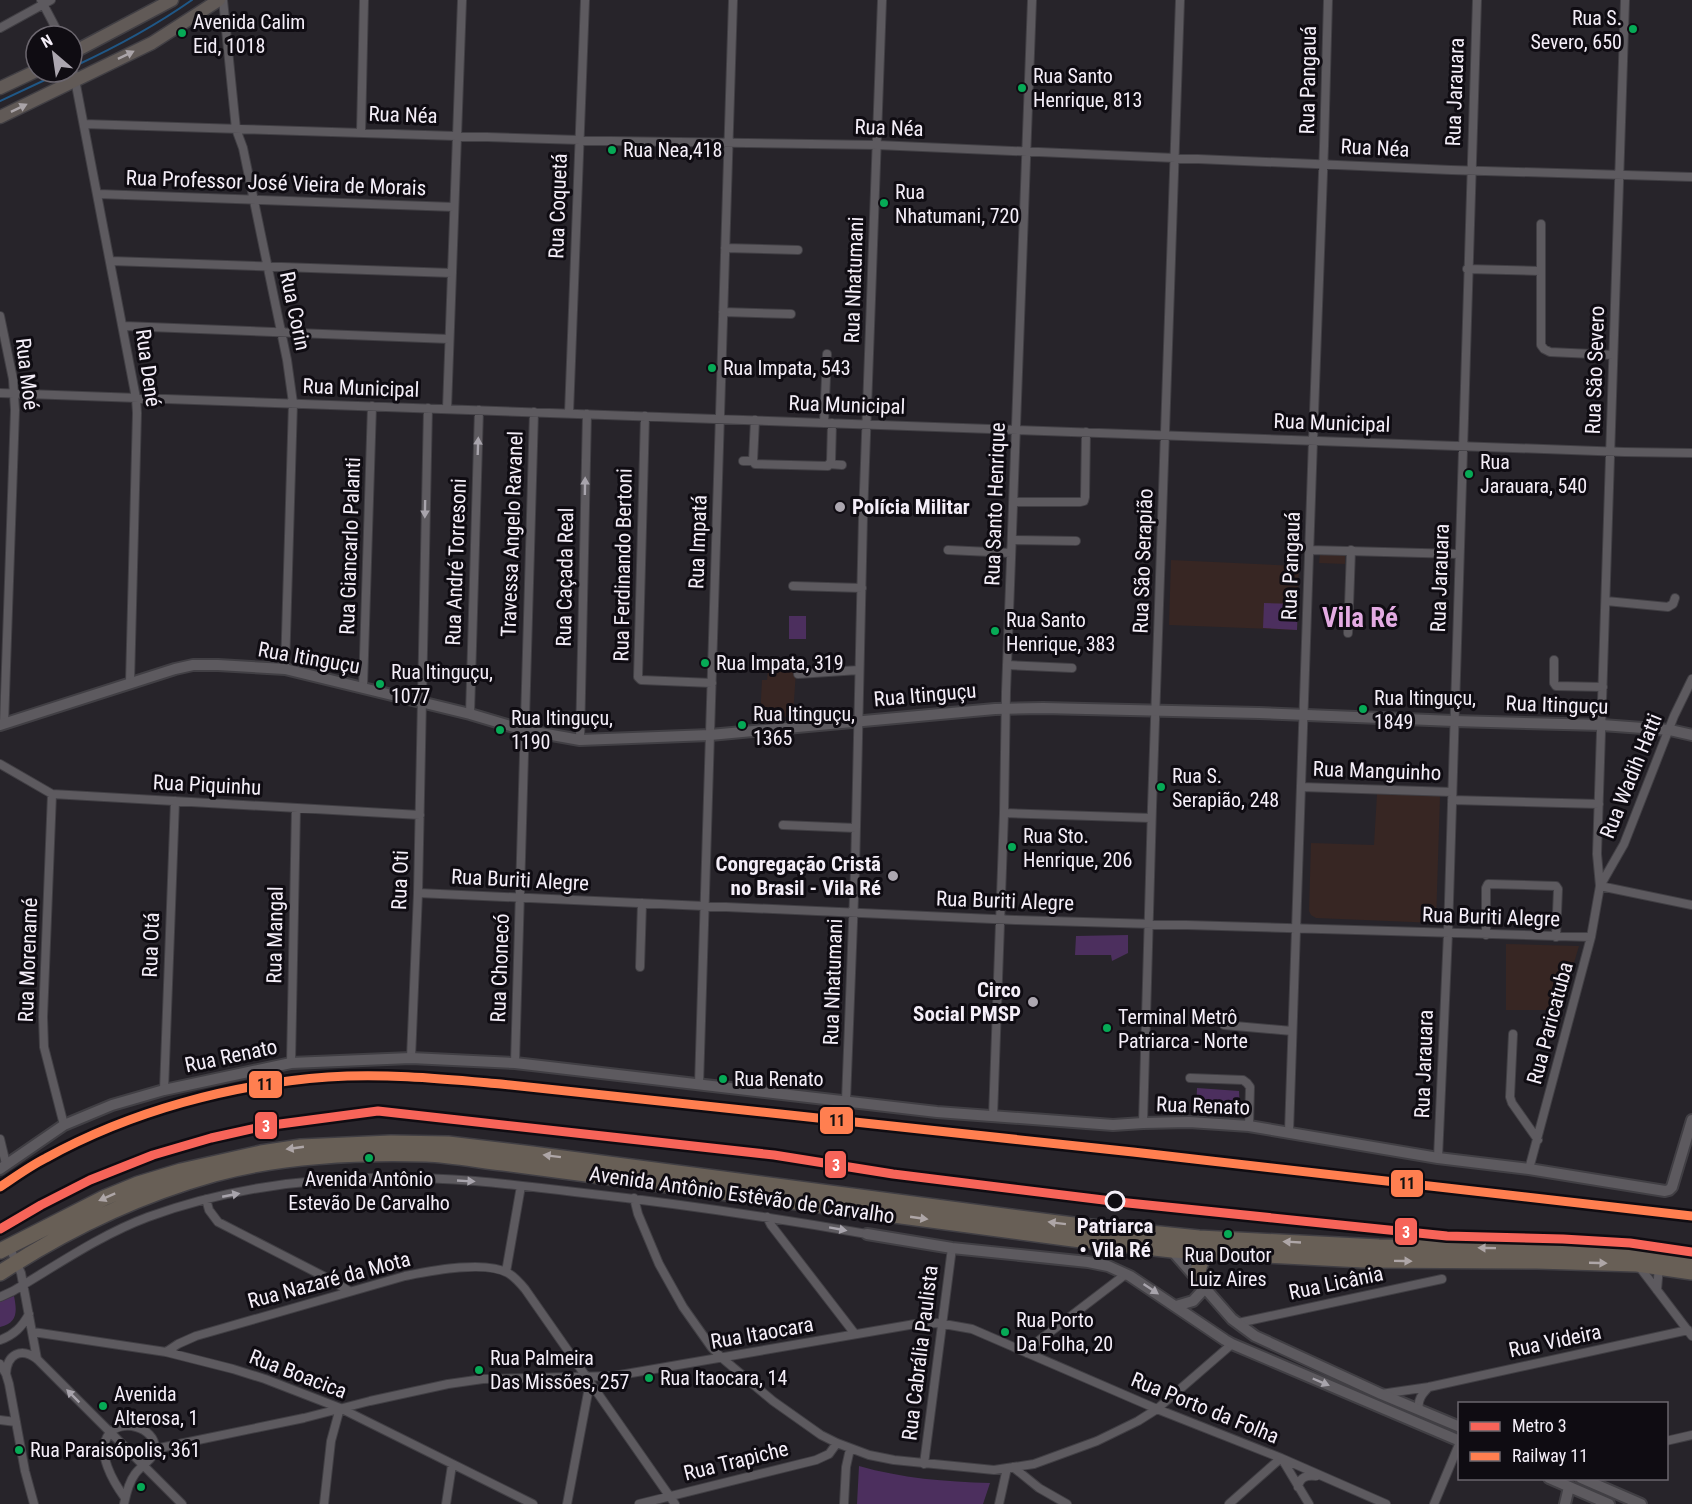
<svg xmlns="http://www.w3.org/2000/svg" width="1692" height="1504" font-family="'Roboto Condensed',sans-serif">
  <rect width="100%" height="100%" fill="#27242a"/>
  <path fill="#372623" d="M 1320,554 L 1345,554 L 1345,564 L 1319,563 Z
    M 1171,560 L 1299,566 L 1297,630 L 1169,625 Z
    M 768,671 L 783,672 L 796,671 L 793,716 L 760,719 L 762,680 L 767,680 Z
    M 1377,794 L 1440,796 L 1436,923 L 1316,918 L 1311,915 L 1309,911 L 1311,843 L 1374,845 Z
    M 1506,944 L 1579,946 L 1560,1010 L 1506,1010 Z"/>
  <path fill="#4c2f5e" d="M 1264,603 L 1298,604 L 1297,630 L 1263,628 Z
    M 789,616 L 806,616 L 806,639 L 789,639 Z
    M 1128,935 L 1128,953 L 1112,961 L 1111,955 L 1075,955 L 1076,936 Z
    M 1197,1088 L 1239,1091 L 1240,1113 L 1196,1112 Z
    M 14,1296 C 17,1311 18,1323 0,1327 L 0,1302 Z
    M 859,1466 C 901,1478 946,1482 990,1483 L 983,1504 L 857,1504 Z"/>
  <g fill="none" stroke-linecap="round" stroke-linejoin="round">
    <path stroke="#1f5786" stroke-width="2" d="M 75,66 C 116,47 155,26 192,0
      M 0,101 L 62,72"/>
    <g stroke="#413f44" stroke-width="10">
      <path id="street" d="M 41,0 L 60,36
        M 223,0 L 236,129 L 243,148 L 287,360 L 293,403 L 285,669
        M 0,28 L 51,0
        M 72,64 L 136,398 L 137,413 L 130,683
        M 84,124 L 612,141 L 877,145 L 1451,170 L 1692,177
        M 361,132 L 364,0
        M 98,194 L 454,207
        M 1541,224 L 1541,345 L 1544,349 L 1550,352 L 1613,355
        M 725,248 L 798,250
        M 111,261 L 452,273
        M 1467,269 L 1540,271
        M 723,312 L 791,314
        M 0,316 L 13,379 L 15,410 L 4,724
        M 124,326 L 449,339
        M 0,393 L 1624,452 L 1692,453
        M 447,409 L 462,0
        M 569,413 L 585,0
        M 645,416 L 638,677 L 641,680 L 712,683
        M 755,420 L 753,461 L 755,464 L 828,466 L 831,462 L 832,423
        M 824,423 L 827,354
        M 743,461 L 753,461
        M 829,464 L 842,465
        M 1013,502 L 1080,502 L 1084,501 L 1085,497 L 1086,432
        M 1012,540 L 1076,541
        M 948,550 L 1011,553
        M 1310,550 L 1459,554
        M 793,586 L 862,588
        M 1606,601 L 1668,607 L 1673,604 L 1675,598
        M 1348,633 L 1351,550
        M 1554,660 L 1554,683 L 1556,686 L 1603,687
        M 1007,665 L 1072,668
        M 798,674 L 859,670
        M 363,687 L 372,406
        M 470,714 L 479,410
        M 580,740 L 587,414
        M 0,764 L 52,794 L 420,815
        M 1301,787 L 1452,792
        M 52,794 L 43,1017 L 44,1047 L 64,1125
        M 1452,800 L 1599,804
        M 1004,813 L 1151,818
        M 783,825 L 856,828
        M 1600,886 L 1624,844 L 1674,716 L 1692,679
        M 1600,886 L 1692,905
        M 418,893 L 1015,920 L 1591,937
        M 1486,935 L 1486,888 L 1488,884 L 1556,886 L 1558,889 L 1556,937
        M 640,967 L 642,903
        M 1224,1025 L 1292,1031
        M 1513,1034 L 1510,1097 L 1512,1103 L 1538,1140
        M 411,1058 L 418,893 L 428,408
        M 291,1063 L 296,808
        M 515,1063 L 534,412
        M 1190,1078 L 1243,1080 L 1247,1083 L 1250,1087 L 1249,1126
        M 699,1085 L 733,0
        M 164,1090 L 175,801
        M 846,1101 L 855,871 L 863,517 L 882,0
        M 993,1117 L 1004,813 L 1006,692 L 1032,0
        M 1143,1123 L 1152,807 L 1180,0
        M 1289,1132 L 1313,440 L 1324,146 L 1328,0
        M 0,1139 L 6,1164
        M 1438,1158 L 1448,933 L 1477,0
        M 1529,1169 L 1591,937 L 1600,886 L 1597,854 L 1625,0
        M 634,1198 L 638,1214 L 659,1264 L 683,1307 L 712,1348 L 722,1358 L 773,1401 L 821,1435 L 837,1443 L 869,1455 L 894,1460 L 994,1470 L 1034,1464 L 1097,1441 L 1138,1421 L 1157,1409 L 1232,1344
        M 206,1199 L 209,1210 L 218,1222 L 331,1280 L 349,1291
        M 767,1217 L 771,1225 L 855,1334
        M 9,1246 L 21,1273 L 37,1359
        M 1638,1265 L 1692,1336
        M 506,1272 L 521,1186
        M 1657,1290 L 1659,1266
        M 0,1297 L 13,1291 C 57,1265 100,1235 148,1217 C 252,1179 366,1172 475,1181 C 508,1184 542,1188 575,1192 C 673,1203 770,1217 867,1234
        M 1238,1323 L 1442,1279
        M 33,1332 L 166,1352 L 233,1369 L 265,1379 L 340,1408 L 533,1504
        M 0,1340 C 14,1335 22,1327 29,1314
        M 166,1352 L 178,1344 L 196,1336 L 405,1276 C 431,1271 485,1260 508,1273 C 515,1277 520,1283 525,1289 L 675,1504
        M 1027,1353 L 1037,1342 L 1126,1274
        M 0,1364 L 6,1374 L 9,1384 L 25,1471 L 34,1504
        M 6,1374 C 7,1354 21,1347 37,1359 L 182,1504
        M 1381,1394 L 1429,1387 L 1688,1330
        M 1419,1410 C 1417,1400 1422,1394 1429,1387
        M 0,1420 L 16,1422
        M 1666,1441 L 1692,1435
        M 155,1449 L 304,1418 L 370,1401 L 448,1384 L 483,1379 L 614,1376 L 915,1324 L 938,1323 L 972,1329 L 1157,1409 L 1281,1458 L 1386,1504
        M 1282,1459 L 1309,1504
        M 924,1464 L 952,1248
        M 1013,1467 L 1039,1488 L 1067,1504
        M 1298,1487 C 1300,1477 1306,1475 1316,1476
        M 124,1504 C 126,1494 129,1482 135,1474 C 141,1465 154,1460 155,1448 C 155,1427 121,1418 109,1434 C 95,1452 114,1483 125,1498
        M 324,1504 L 331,1441 L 340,1408
        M 446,1504 L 452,1465
        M 567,1504 L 590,1382
        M 639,1504 L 816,1460 L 829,1454 L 837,1443
        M 844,1504 L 846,1467 L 850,1449
        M 999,1504 L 1007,1468
        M 1229,1504 L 1281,1458
        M 1434,1504 L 1460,1442"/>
    </g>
    <g stroke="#413f44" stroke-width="14">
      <path id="secondary" d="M 0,725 L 175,669 L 193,665 L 218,665 L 285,669 L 470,714 L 524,730 L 580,740 L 710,735 L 995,709 L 1043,708 L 1259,713 L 1454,721 L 1602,725 L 1670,730 L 1692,735
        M 0,1169 L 64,1125 L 112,1105 L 164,1090 L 291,1063 L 411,1058 L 515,1063 L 937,1112 L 1113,1125 L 1143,1123 L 1189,1122 L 1249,1126 L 1438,1158 L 1529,1169 L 1665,1191 L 1669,1190 L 1672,1187 L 1692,1120
        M 867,1234 L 952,1248 L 1088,1262 L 1108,1266 L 1130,1276 L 1225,1340 L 1232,1344 L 1460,1441
        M 1169,1247 L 1232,1319 L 1255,1336 L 1381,1394 L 1460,1427
        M 1176,1306 L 1193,1301 L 1205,1288
        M 1549,1478 L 1609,1504
        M 1581,1478 L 1641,1504
        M 1565,1504 L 1569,1487"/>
    </g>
    <g stroke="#413f44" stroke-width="15">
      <path id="primary" d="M 72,53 L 172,0
        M 0,88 L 36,71
        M 0,117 L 152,43 L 219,0"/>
    </g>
    <g stroke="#413f44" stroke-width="18">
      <path id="highway" d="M 0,1251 L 104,1198 L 138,1184 L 181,1171 L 261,1153 L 301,1147 L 391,1143 L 448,1144 L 532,1154 L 1081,1226 L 1199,1238 L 1379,1247 L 1597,1249 L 1634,1252 L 1692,1259
        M 0,1273 C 64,1231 139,1195 214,1174 C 280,1156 358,1152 426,1154 C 451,1155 477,1160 503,1163 L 1073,1239 L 1172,1250 L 1363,1260 L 1537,1261 L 1637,1264 L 1692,1272
        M 1198,1280 C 1198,1268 1199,1262 1208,1253"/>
    </g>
    <use href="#street" stroke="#5d5a5f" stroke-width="8"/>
    <use href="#secondary" stroke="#5d5a5f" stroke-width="10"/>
    <use href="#primary" stroke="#615a57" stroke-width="12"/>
    <use href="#highway" stroke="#685f56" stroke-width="15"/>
    <g stroke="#0f0c12" stroke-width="14">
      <path id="rail-1" d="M 0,1187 C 15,1177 30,1166 46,1158 C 131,1111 232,1084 328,1077 C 386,1073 444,1079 501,1084 L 1133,1152 L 1692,1216"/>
    </g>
    <use href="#rail-1" stroke="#ff7f50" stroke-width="9"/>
    <g stroke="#0f0c12" stroke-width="14">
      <path id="metro-1" d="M 0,1229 L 41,1205 L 90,1180 L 153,1155 L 211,1138 L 265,1126 L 378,1111 L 774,1155 L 893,1174 L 1128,1203 L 1447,1236 L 1563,1239 L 1630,1243 L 1692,1252"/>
    </g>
    <use href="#metro-1" stroke="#f76459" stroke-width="9"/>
  </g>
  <defs><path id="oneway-solid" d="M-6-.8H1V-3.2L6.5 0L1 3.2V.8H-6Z" transform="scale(1.5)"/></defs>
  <g fill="#aaa4a8">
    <use href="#oneway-solid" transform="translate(126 55) rotate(-26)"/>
    <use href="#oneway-solid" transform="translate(19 108) rotate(-26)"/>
  </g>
  <g fill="#a8a4ac">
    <use href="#oneway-solid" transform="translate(478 446) rotate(-88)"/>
    <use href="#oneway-solid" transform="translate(585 486) rotate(-89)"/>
    <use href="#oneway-solid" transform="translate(425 509) rotate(91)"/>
    <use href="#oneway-solid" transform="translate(466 1181) rotate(3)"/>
    <use href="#oneway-solid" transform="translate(231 1195) rotate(-11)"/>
    <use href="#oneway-solid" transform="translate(838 1229) rotate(10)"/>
    <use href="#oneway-solid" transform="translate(1151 1289) rotate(34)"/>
    <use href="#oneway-solid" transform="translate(1321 1382) rotate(23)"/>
    <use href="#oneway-solid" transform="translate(73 1396) rotate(-135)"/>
  </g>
  <g fill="#aea6a7">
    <use href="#oneway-solid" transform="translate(295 1148) rotate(172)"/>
    <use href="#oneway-solid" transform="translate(552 1156) rotate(-173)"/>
    <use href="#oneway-solid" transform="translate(107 1197) rotate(156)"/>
    <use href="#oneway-solid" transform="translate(919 1218) rotate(8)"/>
    <use href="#oneway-solid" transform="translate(1057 1223) rotate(-173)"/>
    <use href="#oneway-solid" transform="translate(1292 1242) rotate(-177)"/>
    <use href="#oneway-solid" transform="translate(1487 1248) rotate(-179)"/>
    <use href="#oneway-solid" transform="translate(1403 1261) rotate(1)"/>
    <use href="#oneway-solid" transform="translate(1598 1263) rotate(2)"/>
  </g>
  <g fill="#06aa56" stroke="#0f0c12" stroke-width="2">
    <circle cx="1633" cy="29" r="5"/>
    <circle cx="182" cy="33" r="5"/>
    <circle cx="1022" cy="88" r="5"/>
    <circle cx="612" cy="150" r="5"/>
    <circle cx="884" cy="203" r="5"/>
    <circle cx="712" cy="368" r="5"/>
    <circle cx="1469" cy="474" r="5"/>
    <circle cx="995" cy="631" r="5"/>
    <circle cx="705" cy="663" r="5"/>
    <circle cx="380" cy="684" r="5"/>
    <circle cx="1363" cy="709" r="5"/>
    <circle cx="742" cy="725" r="5"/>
    <circle cx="500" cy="730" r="5"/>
    <circle cx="1161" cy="787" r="5"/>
    <circle cx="1012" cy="847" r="5"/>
    <circle cx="1107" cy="1028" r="5"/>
    <circle cx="723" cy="1079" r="5"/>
    <circle cx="369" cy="1158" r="5"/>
    <circle cx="1228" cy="1234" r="5"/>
    <circle cx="1005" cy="1332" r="5"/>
    <circle cx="479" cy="1370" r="5"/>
    <circle cx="649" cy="1378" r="5"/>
    <circle cx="103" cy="1406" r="5"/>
    <circle cx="19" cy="1450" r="5"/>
    <circle cx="141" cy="1487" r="5"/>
  </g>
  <g fill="#aca7b0" stroke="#0f0c12" stroke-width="2">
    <circle cx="840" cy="507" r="6"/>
    <circle cx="893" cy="876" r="6"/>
    <circle cx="1033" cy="1002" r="6"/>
  </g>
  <circle fill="#0f0c12" stroke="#f4eef8" stroke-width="3" cx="1115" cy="1201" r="9"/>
  <g text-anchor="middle" stroke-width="6" stroke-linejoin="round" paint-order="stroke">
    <g font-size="20" fill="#f4eef8" stroke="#0f0c12" text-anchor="start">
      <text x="1622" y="25" text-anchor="end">Rua S.<tspan x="1622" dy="24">Severo, 650</tspan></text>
      <text x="193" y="29">Avenida Calim<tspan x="193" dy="24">Eid, 1018</tspan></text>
      <text x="1033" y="83">Rua Santo<tspan x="1033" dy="24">Henrique, 813</tspan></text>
      <text x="623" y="157">Rua Nea,418</text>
      <text x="895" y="199">Rua<tspan x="895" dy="24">Nhatumani, 720</tspan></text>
      <text x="723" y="375">Rua Impata, 543</text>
      <text x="1480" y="469">Rua<tspan x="1480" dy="24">Jarauara, 540</tspan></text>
      <text x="1006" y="627">Rua Santo<tspan x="1006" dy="24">Henrique, 383</tspan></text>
      <text x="716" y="670">Rua Impata, 319</text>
      <text x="391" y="679">Rua Itinguçu,<tspan x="391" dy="24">1077</tspan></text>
      <text x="1374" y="705">Rua Itinguçu,<tspan x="1374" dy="24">1849</tspan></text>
      <text x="753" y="721">Rua Itinguçu,<tspan x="753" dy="24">1365</tspan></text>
      <text x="511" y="725">Rua Itinguçu,<tspan x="511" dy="24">1190</tspan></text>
      <text x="1172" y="783">Rua S.<tspan x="1172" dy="24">Serapião, 248</tspan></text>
      <text x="1023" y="843">Rua Sto.<tspan x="1023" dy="24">Henrique, 206</tspan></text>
      <text x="1118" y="1024">Terminal Metrô<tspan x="1118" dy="24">Patriarca - Norte</tspan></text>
      <text x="734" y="1086">Rua Renato</text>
      <text x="369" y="1186" text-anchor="middle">Avenida Antônio<tspan x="369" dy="24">Estevão De Carvalho</tspan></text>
      <text x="1228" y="1262" text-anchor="middle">Rua Doutor<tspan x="1228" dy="24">Luiz Aires</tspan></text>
      <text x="1016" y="1327">Rua Porto<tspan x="1016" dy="24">Da Folha, 20</tspan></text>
      <text x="490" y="1365">Rua Palmeira<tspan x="490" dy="24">Das Missões, 257</tspan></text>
      <text x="660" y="1385">Rua Itaocara, 14</text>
      <text x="114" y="1401">Avenida<tspan x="114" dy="24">Alterosa, 1</tspan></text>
      <text x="30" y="1457">Rua Paraisópolis, 361</text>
    </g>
    <g font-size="21" fill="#f4eef8" stroke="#0f0c12">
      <text transform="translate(1308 80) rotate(-89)" y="7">Rua Pangauá</text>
      <text transform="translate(1455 92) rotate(-88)" y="7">Rua Jarauara</text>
      <text transform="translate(403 115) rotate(2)" y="7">Rua Néa</text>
      <text transform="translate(889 128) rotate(2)" y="7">Rua Néa</text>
      <text transform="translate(1375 148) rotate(3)" y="7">Rua Néa</text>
      <text transform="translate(276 183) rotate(2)" y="7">Rua Professor José Vieira de Morais</text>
      <text transform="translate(558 206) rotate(-88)" y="7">Rua Coquetá</text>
      <text transform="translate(854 280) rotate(-88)" y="7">Rua Nhatumani</text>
      <text transform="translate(295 311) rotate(78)" y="7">Rua Corin</text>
      <text transform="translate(148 368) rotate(82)" y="7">Rua Dené</text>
      <text transform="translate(1595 370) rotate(-88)" y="7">Rua São Severo</text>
      <text transform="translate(27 374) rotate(83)" y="7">Rua Moé</text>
      <text transform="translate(361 388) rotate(2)" y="7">Rua Municipal</text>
      <text transform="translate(847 405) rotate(2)" y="7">Rua Municipal</text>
      <text transform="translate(1332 423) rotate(2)" y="7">Rua Municipal</text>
      <text transform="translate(995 504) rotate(-88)" y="7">Rua Santo Henrique</text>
      <text transform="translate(512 534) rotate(-88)" y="7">Travessa Angelo Ravanel</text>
      <text transform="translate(698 542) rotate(-88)" y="7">Rua Impatá</text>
      <text transform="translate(350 546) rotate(-88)" y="7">Rua Giancarlo Palanti</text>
      <text transform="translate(1143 561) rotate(-88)" y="7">Rua São Serapião</text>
      <text transform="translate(456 562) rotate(-88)" y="7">Rua André Torresoni</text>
      <text transform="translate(623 565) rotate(-89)" y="7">Rua Ferdinando Bertoni</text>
      <text transform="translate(1291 566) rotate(-88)" y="7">Rua Pangauá</text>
      <text transform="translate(565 577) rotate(-89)" y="7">Rua Caçada Real</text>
      <text transform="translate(1440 578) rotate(-88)" y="7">Rua Jarauara</text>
      <text transform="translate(309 658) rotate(10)" y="7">Rua Itinguçu</text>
      <text transform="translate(925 695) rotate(-5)" y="7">Rua Itinguçu</text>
      <text transform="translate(1557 705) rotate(2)" y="7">Rua Itinguçu</text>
      <text transform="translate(1377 771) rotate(2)" y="7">Rua Manguinho</text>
      <text transform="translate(1631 776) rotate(-68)" y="7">Rua Wadih Hatti</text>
      <text transform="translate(207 785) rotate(3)" y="7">Rua Piquinhu</text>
      <text transform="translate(400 880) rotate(-88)" y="7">Rua Oti</text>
      <text transform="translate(520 880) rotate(3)" y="7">Rua Buriti Alegre</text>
      <text transform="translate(1005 901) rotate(2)" y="7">Rua Buriti Alegre</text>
      <text transform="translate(1491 917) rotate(2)" y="7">Rua Buriti Alegre</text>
      <text transform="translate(275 935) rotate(-89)" y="7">Rua Mangal</text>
      <text transform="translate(151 945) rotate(-88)" y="7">Rua Otá</text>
      <text transform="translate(28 960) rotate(-88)" y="7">Rua Morenamé</text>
      <text transform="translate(500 968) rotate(-88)" y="7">Rua Chonecó</text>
      <text transform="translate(833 982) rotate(-88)" y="7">Rua Nhatumani</text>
      <text transform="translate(1550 1023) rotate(-75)" y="7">Rua Paricatuba</text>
      <text transform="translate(231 1056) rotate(-12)" y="7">Rua Renato</text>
      <text transform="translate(1424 1064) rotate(-88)" y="7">Rua Jarauara</text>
      <text transform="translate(1203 1106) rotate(2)" y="7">Rua Renato</text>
      <text transform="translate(742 1195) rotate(8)" y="7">Avenida Antônio Estêvão de Carvalho</text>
      <text transform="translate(329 1280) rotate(-15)" y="7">Rua Nazaré da Mota</text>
      <text transform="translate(1336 1283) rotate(-12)" y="7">Rua Licânia</text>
      <text transform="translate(762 1333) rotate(-10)" y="7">Rua Itaocara</text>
      <text transform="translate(1555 1341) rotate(-12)" y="7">Rua Videira</text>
      <text transform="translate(920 1353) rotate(-83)" y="7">Rua Cabrália Paulista</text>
      <text transform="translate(298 1374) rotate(21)" y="7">Rua Boacica</text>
      <text transform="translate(1205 1408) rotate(22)" y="7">Rua Porto da Folha</text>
      <text transform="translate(736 1461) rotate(-14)" y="7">Rua Trapiche</text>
    </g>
    <g font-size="21" font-weight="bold" fill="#f4eef8" stroke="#0f0c12" text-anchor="end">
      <text x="852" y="514" text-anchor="start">Polícia Militar</text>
      <text x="881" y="871">Congregação Cristã<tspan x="881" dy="24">no Brasil - Vila Ré</tspan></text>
      <text x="1021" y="997">Circo<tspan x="1021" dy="24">Social PMSP</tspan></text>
    </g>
    <g font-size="21" font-weight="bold" fill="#f4eef8" stroke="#0f0c12">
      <text x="1115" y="1233">Patriarca<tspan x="1115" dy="24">• Vila Ré</tspan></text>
    </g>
    <g font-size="27" font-weight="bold" fill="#e4abe3" stroke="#0f0c12">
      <text x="1360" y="627">Vila Ré</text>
    </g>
  </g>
  <g stroke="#0f0c12" stroke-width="2">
    <rect x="248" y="1070" width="35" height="29" rx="6" fill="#ff7f50"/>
    <rect x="819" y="1106" width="35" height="29" rx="6" fill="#ff7f50"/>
    <rect x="254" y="1111" width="24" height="29" rx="6" fill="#f76459"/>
    <rect x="824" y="1150" width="23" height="29" rx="6" fill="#f76459"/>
    <rect x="1390" y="1169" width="34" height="29" rx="6" fill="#ff7f50"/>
    <rect x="1394" y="1217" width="24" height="29" rx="6" fill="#f76459"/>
  </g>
  <g font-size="16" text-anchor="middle" font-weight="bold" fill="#fff">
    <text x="266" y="1132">3</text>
    <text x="836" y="1171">3</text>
    <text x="1406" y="1238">3</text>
  </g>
  <g font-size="16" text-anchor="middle" font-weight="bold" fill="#111">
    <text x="265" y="1090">11</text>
    <text x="837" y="1126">11</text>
    <text x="1407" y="1189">11</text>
  </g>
  <rect x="1458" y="1402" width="210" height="78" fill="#0f0c12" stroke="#6b666e" stroke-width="1.5"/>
  <rect x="1470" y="1422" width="30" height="9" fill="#f76459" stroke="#6b666e" stroke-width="1.5"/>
  <text x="1512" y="1432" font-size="18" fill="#f4eef8">Metro 3</text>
  <rect x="1470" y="1452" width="30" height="9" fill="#ff7f50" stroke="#6b666e" stroke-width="1.5"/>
  <text x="1512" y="1462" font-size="18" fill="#f4eef8">Railway 11</text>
  <g transform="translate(54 54) rotate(331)"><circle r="28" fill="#0f0c12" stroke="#6b666e" stroke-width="1.5"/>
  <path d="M0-4.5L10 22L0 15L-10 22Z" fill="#aca7b0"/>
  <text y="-9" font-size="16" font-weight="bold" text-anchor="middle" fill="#f4eef8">N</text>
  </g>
</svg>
